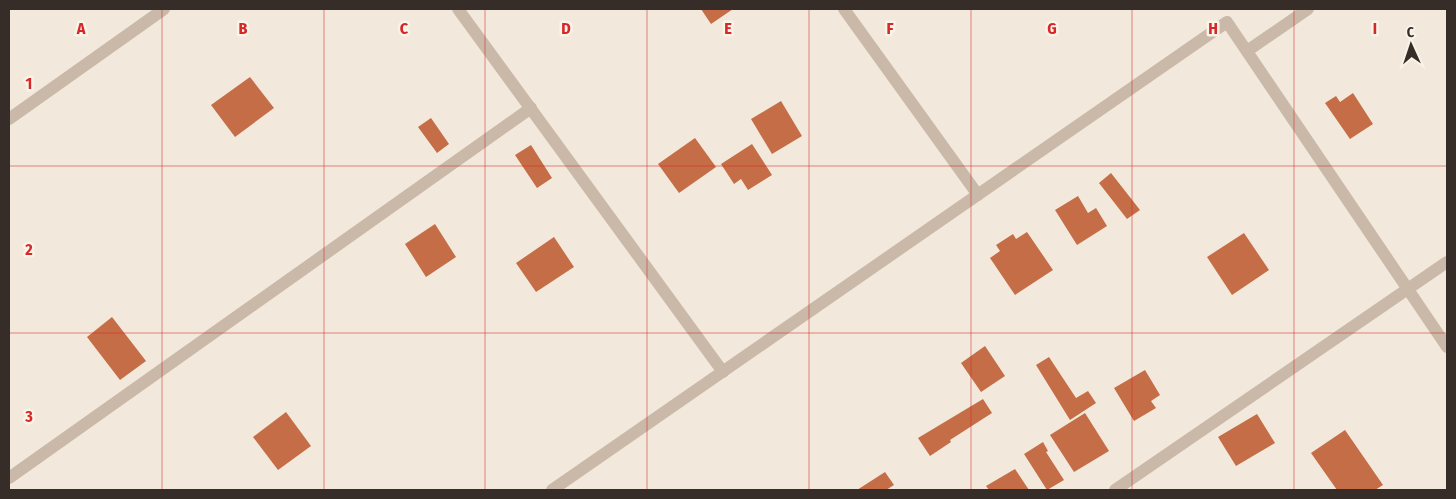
<svg xmlns="http://www.w3.org/2000/svg" width="1456" height="499" font-family="'Fira Sans Condensed',sans-serif">
	<style>
		.building { fill: #c56d46 }
		.lines { fill: none; stroke-linecap: round; stroke-linejoin: round }
		.minor { stroke: #cab9a8; stroke-width: 12 }
		.grid { fill: none; stroke: #d62828; stroke-width: 1; stroke-opacity: 0.55 }
		.grid-label { font-size: 16px; text-anchor: middle; font-weight: bold; fill: #d62828; stroke: #f9f3e8; stroke-width: 5; stroke-linejoin: round; paint-order: stroke }
	</style>
	<rect width="100%" height="100%" fill="#f2e9dc"/>
	<g class="building">
		<path d="M701 9H733L711 24Z"/>
		<path d="M250 77 274 108 235 137 211 105Z"/>
		<path d="M1353 93 1373 124 1350 139 1325 103 1336 96 1340 102Z"/>
		<path d="M781 101 802 136 772 154 751 119Z"/>
		<path d="M431 118 449 144 437 153 418 127Z"/>
		<path d="M695 138 716 167 679 193 658 164Z"/>
		<path d="M752 144 772 175 748 190 741 179 734 184 721 164Z"/>
		<path d="M531 145 552 178 537 188 515 155Z"/>
		<path d="M1111 173 1140 210 1127 219 1099 183Z"/>
		<path d="M1078 196 1088 213 1096 208 1107 226 1077 245 1055 210Z"/>
		<path d="M435 224 456 257 426 277 405 244Z"/>
		<path d="M1027 232 1053 270 1015 295 990 258 1000 251 996 245 1013 234 1016 239Z"/>
		<path d="M1244 233 1269 270 1232 295 1207 257Z"/>
		<path d="M554 237 574 267 536 292 516 263Z"/>
		<path d="M112 317 146 361 120 380 87 337Z"/>
		<path d="M985 346 1005 376 981 392 961 363Z"/>
		<path d="M1049 357 1076 398 1088 391 1096 403 1070 420 1036 365Z"/>
		<path d="M1145 370 1160 395 1151 401 1156 408 1134 421 1114 388Z"/>
		<path d="M983 399 992 413 950 440 951 442 930 456 918 438Z"/>
		<path d="M286 412 311 446 278 470 253 437Z"/>
		<path d="M1085 413 1109 451 1074 472 1050 435Z"/>
		<path d="M1257 414 1275 443 1236 466 1218 437Z"/>
		<path d="M1345 430 1383 485 1375 490H1337L1311 453Z"/>
		<path d="M1043 442 1048 451 1046 452 1064 480 1047 490 1024 454Z"/>
		<path d="M1015 469 1029 490H989L986 486Z"/>
		<path d="M885 472 894 485 886 490H857Z"/>
	</g>
	<g class="lines">
		<g class="minor">
			<path d="M458 9 723 372"/>
			<path d="M844 9 978 195"/>
			<path d="M1247 51 1308 9"/>
			<path d="M9 119 164 9"/>
			<path d="M9 478 531 108"/>
			<path d="M552 490 1227 22 1447 347"/>
			<path d="M1115 490 1447 262"/>
		</g>
	</g>
	<path class="grid" d="M162 9V490M324 9V490M485 9V490M647 9V490M809 9V490M971 9V490M1132 9V490M1294 9V490M9 166H1447M9 333H1447"/>
	<g class="grid-label">
		<text x="81" y="34">A</text>
		<text x="243" y="34">B</text>
		<text x="404" y="34">C</text>
		<text x="566" y="34">D</text>
		<text x="728" y="34">E</text>
		<text x="890" y="34">F</text>
		<text x="1052" y="34">G</text>
		<text x="1213" y="34">H</text>
		<text x="1375" y="34">I</text>
		<text x="29" y="89">1</text>
		<text x="29" y="255">2</text>
		<text x="29" y="422">3</text>
	</g>
	<rect width="1456" height="499" fill="none" stroke="#362d28" stroke-width="20"/>
	<g transform="translate(1411 45) rotate(357)" stroke="#f9f3e8" stroke-width="4" paint-order="stroke">
	<path d="M0-4L9 19L0 12L-9 19Z" fill="#362d28"/>
	<text y="-8" font-size="14" font-weight="bold" text-anchor="middle" fill="#362d28">С</text>
	</g>
</svg>
